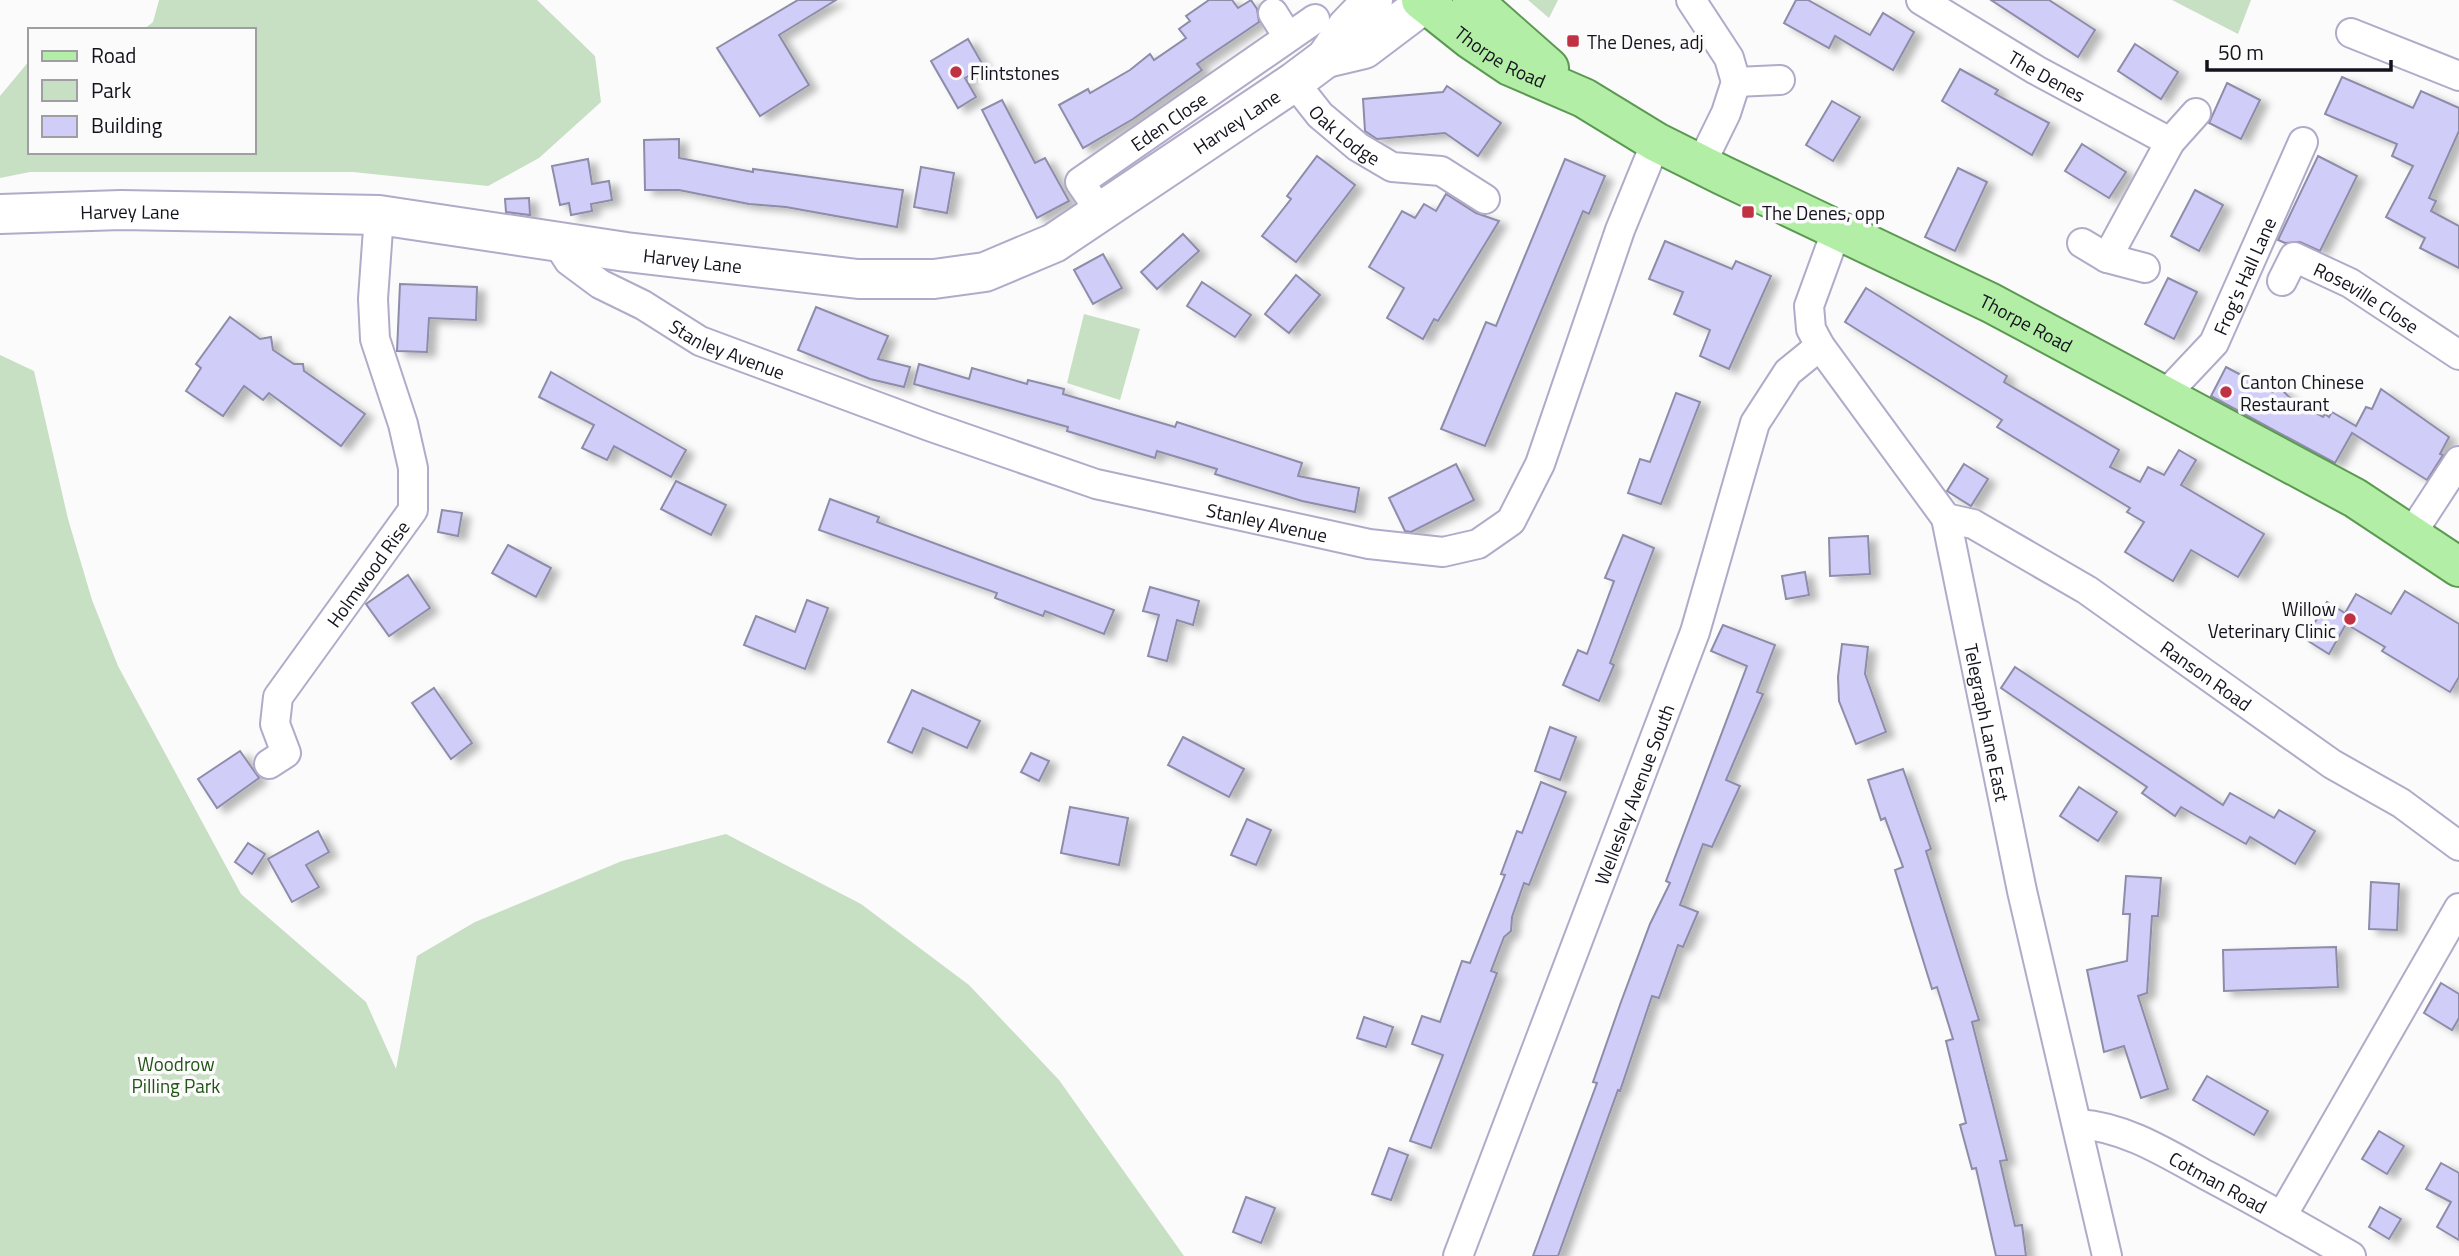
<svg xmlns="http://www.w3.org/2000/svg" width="2459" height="1256" font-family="'Titillium Web',sans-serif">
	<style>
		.green { fill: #c7dfc2 }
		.building { fill: #d0cef9; stroke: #8d8ca9; stroke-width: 2; filter: url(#shadow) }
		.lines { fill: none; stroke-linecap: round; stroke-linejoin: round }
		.street-casing { stroke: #b1aac9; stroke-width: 32 }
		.secondary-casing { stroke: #b1aac9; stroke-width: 42 }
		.primary-casing { stroke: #5b9951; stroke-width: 42 }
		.street { stroke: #fff; stroke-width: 28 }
		.secondary { stroke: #fff; stroke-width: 38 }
		.primary { stroke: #b3eea7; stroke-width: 38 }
		.poi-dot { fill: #c13144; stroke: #fbfbfb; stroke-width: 2.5 }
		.labels { text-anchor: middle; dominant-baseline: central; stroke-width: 7; stroke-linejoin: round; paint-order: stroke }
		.poi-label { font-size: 19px; fill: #14121c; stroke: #fbfbfb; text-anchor: start }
		.street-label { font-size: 19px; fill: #14121c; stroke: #fbfbfb }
		.park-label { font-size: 19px; fill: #225317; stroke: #fbfbfb }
	</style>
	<defs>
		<filter id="shadow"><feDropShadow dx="8" dy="4.5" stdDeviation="3.5" flood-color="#0004"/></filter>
	</defs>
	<rect width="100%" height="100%" fill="#fbfbfb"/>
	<g class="green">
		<path d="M159 0H537L595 56 601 102 539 158 488 186 353 172H30L0 178V96L30 60V152H254V30H143L153 22Z"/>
		<path d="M1528 0H1558L1549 18Z"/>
		<path d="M2172 0H2251L2238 34Z"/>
		<path d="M1084 314 1140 329 1120 400 1067 383Z"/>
		<path d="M0 355 34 371 68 519 92 600 118 666 241 894 366 1002 396 1069 417 956 475 922 622 861 726 834 861 904 969 985 1059 1080 1184 1256H0Z"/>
	</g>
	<g class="building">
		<path d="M798 0H836L779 35 809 85 760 116 717 48Z"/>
		<path d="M1209 0H1232L1238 8 1251 0 1257 9 1259 22 1197 64 1202 70 1133 119 1083 148 1059 105 1088 89 1090 93 1130 70 1150 54 1154 60 1186 38 1179 29 1190 21 1186 16Z"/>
		<path d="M1796 0H1808L1870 35 1883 13 1914 32 1893 70 1835 36 1829 48 1784 23Z"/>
		<path d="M1991 0H2049L2095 30 2078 57Z"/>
		<path d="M968 39 984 67 965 78 976 97 958 108 931 61Z"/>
		<path d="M2135 44 2178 72 2161 99 2118 71Z"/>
		<path d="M1960 69 1998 90 1995 94 2049 123 2032 155 1942 101Z"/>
		<path d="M2342 77 2413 108 2421 91 2459 108V131L2429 198 2436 201 2431 211 2459 226V268L2420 248 2425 238 2386 217 2413 166 2392 156 2397 144 2325 114Z"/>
		<path d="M2227 83 2260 100 2241 139 2209 123Z"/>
		<path d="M1447 86 1501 123 1478 156 1445 133 1377 139 1365 131 1363 99 1443 92Z"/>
		<path d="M1002 100 1035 163 1045 158 1069 201 1037 218 982 110Z"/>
		<path d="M1832 101 1860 117 1833 161 1806 145Z"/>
		<path d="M679 139V158L753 172V169L903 190 897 227 786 207 749 204 679 190H645L644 140Z"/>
		<path d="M2082 144 2126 172 2109 198 2065 171Z"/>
		<path d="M1317 156 1355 185 1296 262 1262 236 1291 199 1287 196Z"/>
		<path d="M2318 156 2357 176 2320 251 2300 242 2285 243 2278 240Z"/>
		<path d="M588 159 592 184 609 181 612 200 591 204 592 211 571 215 569 203 560 205 552 166Z"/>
		<path d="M1565 159 1605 176 1589 214 1583 211 1485 446 1441 429 1486 322 1496 326Z"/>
		<path d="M921 167 954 173 947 213 914 207Z"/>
		<path d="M1958 168 1987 182 1955 251 1925 237Z"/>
		<path d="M2195 190 2223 205 2199 251 2171 236Z"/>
		<path d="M1446 194 1476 213 1499 221 1438 321 1434 319 1423 339 1387 318 1404 288 1369 267 1402 211 1415 218 1424 204 1436 211Z"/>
		<path d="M529 198 530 215 506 212 505 199Z"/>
		<path d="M1183 234 1199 251 1157 289 1141 272Z"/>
		<path d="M1665 241 1732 269 1736 261 1771 276 1729 369 1700 356 1710 330 1674 314 1683 292 1649 279Z"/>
		<path d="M1103 254 1122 288 1093 304 1074 270Z"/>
		<path d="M1296 275 1320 295 1289 333 1265 314Z"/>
		<path d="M2168 278 2197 292 2174 339 2145 324Z"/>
		<path d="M1202 282 1251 315 1235 337 1187 306Z"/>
		<path d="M400 284 477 287 476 320 429 318 427 352 397 351Z"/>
		<path d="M1866 288 2007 376 2004 382 2119 450 2110 467 2140 482 2148 467 2164 475 2179 450 2196 460 2181 485 2264 534 2238 577 2191 550 2173 581 2125 552 2144 522 2127 512 2130 508 1997 427 2002 420 1845 322Z"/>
		<path d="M816 307 888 336 878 359 910 367 904 387 870 379 798 350Z"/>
		<path d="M230 317 260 339 271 337 273 350 294 364H303L304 371 365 414 341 446 269 393 263 400 244 386 223 416 186 391 201 368 196 364Z"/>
		<path d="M919 364 969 379 972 368 1027 384 1028 380 1064 389 1063 394 1175 427 1177 422 1302 463 1298 476 1359 488 1355 512 1302 501 1215 474 1217 469 1157 451 1155 458 1067 431 1068 427 914 384Z"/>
		<path d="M2226 367 2273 392 2277 385 2292 400 2323 417 2325 414 2329 417 2332 412 2356 426 2366 407 2372 409 2381 389 2449 437 2440 454 2443 455 2427 480 2352 433 2335 463 2211 396Z"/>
		<path d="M551 372 686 450 671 477 614 446 607 460 582 448 594 425 539 397Z"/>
		<path d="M1676 393 1700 402 1661 504 1628 493 1640 459 1650 462Z"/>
		<path d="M1456 464 1474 500 1411 532 1405 531 1389 498Z"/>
		<path d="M1964 464 1988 479 1971 506 1947 491Z"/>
		<path d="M676 481 726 505 711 535 661 509Z"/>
		<path d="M830 499 879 517 877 522 1114 610 1104 634 1045 611 1043 616 995 598 997 593 819 530Z"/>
		<path d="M442 510 462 513 458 536 438 532Z"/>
		<path d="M1623 535 1654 548 1610 663 1614 665 1599 701 1563 685 1578 650 1587 654 1614 581 1605 578Z"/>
		<path d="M1868 536 1870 574 1830 576 1829 538Z"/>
		<path d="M508 545 551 568 536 597 492 573Z"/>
		<path d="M1805 572 1809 595 1786 599 1782 576Z"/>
		<path d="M408 575 430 608 389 636 366 604Z"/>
		<path d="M1150 587 1199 601 1193 625 1177 620 1167 661 1148 656 1159 615 1143 611Z"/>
		<path d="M2405 591 2459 624V677L2450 692 2382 651 2385 647 2346 624 2329 654 2305 639 2327 602 2345 613 2356 594 2391 614Z"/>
		<path d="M807 600 828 608 805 669 744 645 756 616 795 632Z"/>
		<path d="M1723 625 1775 645 1757 692 1763 694 1726 780 1740 786 1712 847 1703 844 1680 905 1698 912 1683 947 1678 945 1659 998 1652 996 1620 1091 1618 1090 1558 1256H1533L1597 1083 1593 1082 1621 1002 1650 924 1670 883 1666 881 1747 666 1711 651Z"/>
		<path d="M1842 644 1868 647 1865 674 1886 732 1856 744 1839 701 1838 677Z"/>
		<path d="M2015 667 2223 805 2230 793 2274 818 2279 810 2315 831 2295 864 2250 837 2246 844 2181 807 2175 816 2142 793 2147 787 2001 688Z"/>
		<path d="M434 688 472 743 451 759 412 703Z"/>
		<path d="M912 690 980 721 967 748 923 728 912 753 888 742Z"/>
		<path d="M1550 727 1576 737 1560 780 1535 771Z"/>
		<path d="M1183 737 1244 769 1229 797 1168 765Z"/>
		<path d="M240 751 259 778 217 808 198 779Z"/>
		<path d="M1031 753 1049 761 1039 781 1021 772Z"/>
		<path d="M1903 769 1931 849 1926 851 1979 1020 1972 1022 2007 1160 2000 1161 2015 1226 2022 1225 2026 1256H1996L1976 1168 1972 1169 1960 1125 1966 1123 1946 1041 1953 1039 1937 987 1932 989 1895 870 1903 867 1885 818 1881 820 1868 780Z"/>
		<path d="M1541 782 1566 792 1529 885 1524 883 1512 917 1511 931 1504 937 1491 971 1497 973 1431 1148 1410 1141 1443 1055 1412 1044 1422 1016 1440 1022 1462 961 1470 963 1505 875 1501 874 1517 831 1522 833Z"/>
		<path d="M2079 787 2117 812 2098 841 2060 816Z"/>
		<path d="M1070 807 1128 818 1119 865 1061 853Z"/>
		<path d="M1247 819 1271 830 1256 865 1231 855Z"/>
		<path d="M318 831 329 852 306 865 319 887 292 902 268 859Z"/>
		<path d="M248 843 265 854 252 874 235 862Z"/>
		<path d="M2126 876 2161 878 2158 916H2152L2147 993 2138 996 2168 1089 2141 1098 2124 1046 2104 1052 2087 970 2127 961 2130 914H2123Z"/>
		<path d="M2371 882 2399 884 2397 930 2369 929Z"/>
		<path d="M2336 947 2338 987 2224 991 2223 950Z"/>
		<path d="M2441 983 2459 994V1018L2452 1030 2424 1013Z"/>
		<path d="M1364 1017 1393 1027 1386 1047 1357 1038Z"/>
		<path d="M2207 1076 2268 1111 2254 1135 2193 1100Z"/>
		<path d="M2379 1131 2404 1146 2387 1174 2362 1159Z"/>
		<path d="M1389 1148 1408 1155 1391 1200 1372 1194Z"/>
		<path d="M2441 1163 2459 1173V1240L2437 1227 2451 1202 2426 1189Z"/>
		<path d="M1246 1197 1275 1208 1261 1243 1233 1232Z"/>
		<path d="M2380 1207 2401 1219 2389 1239 2369 1227Z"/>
	</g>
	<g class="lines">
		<g class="street-casing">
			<g id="street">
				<path d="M1691 0 1729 58 1736 82 1726 113 1701 164"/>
				<path id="s1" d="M1921 0 2036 70 2170 142 2107 258 2082 243"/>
				<path d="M1273 13 1288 37"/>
				<path d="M2351 33 2459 76"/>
				<path id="s2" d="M1294 82 1320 115 1358 147 1392 167 1441 171 1485 199"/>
				<path d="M1736 82 1780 80"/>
				<path d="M2170 142 2196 113"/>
				<path id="s3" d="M1101 213 1080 182 1315 19"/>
				<path id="s4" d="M1837 229 1809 306 1811 329 1820 346 1946 518 2022 891 2107 1256"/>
				<path id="s5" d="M556 241 569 261 600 284 643 305 700 341 929 426 1096 484 1369 544 1443 552 1478 544 1511 521 1540 464 1620 230 1656 142"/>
				<path d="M2107 258 2145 268"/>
				<path id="s6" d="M2282 281 2294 257 2350 283 2459 355"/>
				<path id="s7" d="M2165 395 2214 343 2303 142"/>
				<path id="s8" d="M1946 518 1973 524 2087 590 2332 764 2401 803 2459 846"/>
				<path d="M2410 536 2459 461"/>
				<path id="s9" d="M269 764 286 753 275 724 278 697 413 510V468L403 424 375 339 373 299 379 215"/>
				<path id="s10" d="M2079 1124C2125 1127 2166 1153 2206 1175 2255 1201 2303 1228 2351 1256"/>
				<path d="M2282 1216 2459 908"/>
				<path id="s11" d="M1458 1256 1695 632 1755 423 1788 372 1820 346"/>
			</g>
		</g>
		<g class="secondary-casing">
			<g id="secondary">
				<path d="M1326 58 1364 49 1425 3"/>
				<path id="s12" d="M0 214 121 210 379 215 626 252 858 279H934L985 272 1054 243 1294 82 1326 58 1347 27 1373 0"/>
			</g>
		</g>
		<g class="primary-casing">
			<g id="primary">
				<path id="s13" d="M1421 0 1470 39 1510 66 1584 98 1656 142 1722 175 1991 303 2355 498 2459 567"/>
				<path d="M1472 0 1549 68"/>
			</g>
		</g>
		<use href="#street" class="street"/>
		<use href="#secondary" class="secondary"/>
		<use href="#primary" class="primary"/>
	</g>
	<g class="poi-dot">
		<rect x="1566" y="34" width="14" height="14" rx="3.5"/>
		<circle cx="956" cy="72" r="7"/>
		<rect x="1741" y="205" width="14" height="14" rx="3.5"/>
		<circle cx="2226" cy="392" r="7"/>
		<circle cx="2350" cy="619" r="7"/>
	</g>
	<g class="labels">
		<g class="poi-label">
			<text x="1587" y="41">The Denes, adj</text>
			<text x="970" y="72">Flintstones</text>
			<text x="1762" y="212">The Denes, opp</text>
			<text x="2240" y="381">Canton Chinese<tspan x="2240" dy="22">Restaurant</tspan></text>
			<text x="2336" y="608" text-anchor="end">Willow<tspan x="2336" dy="22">Veterinary Clinic</tspan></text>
		</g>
		<g class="street-label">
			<text stroke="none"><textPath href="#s13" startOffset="98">Thorpe Road</textPath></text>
			<text stroke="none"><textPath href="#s1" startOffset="147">The Denes</textPath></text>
			<text stroke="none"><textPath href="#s3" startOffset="145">Eden Close</textPath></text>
			<text stroke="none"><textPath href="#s12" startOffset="1284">Harvey Lane</textPath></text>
			<text stroke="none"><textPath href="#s2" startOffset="74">Oak Lodge</textPath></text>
			<text stroke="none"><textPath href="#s12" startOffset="130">Harvey Lane</textPath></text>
			<text stroke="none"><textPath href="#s12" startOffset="696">Harvey Lane</textPath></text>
			<text stroke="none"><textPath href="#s7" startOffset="145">Frog's Hall Lane</textPath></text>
			<text stroke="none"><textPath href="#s6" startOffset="110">Roseville Close</textPath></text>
			<text stroke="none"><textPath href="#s13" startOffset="688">Thorpe Road</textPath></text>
			<text stroke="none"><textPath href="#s5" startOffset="206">Stanley Avenue</textPath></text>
			<text stroke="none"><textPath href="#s5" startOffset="774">Stanley Avenue</textPath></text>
			<text stroke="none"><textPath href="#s9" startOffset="231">Holmwood Rise</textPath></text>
			<text stroke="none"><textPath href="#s8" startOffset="306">Ranson Road</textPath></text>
			<text stroke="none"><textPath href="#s4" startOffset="546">Telegraph Lane East</textPath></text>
			<text stroke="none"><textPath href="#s11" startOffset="494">Wellesley Avenue South</textPath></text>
			<text stroke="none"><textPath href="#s10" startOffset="152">Cotman Road</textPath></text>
		</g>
		<g class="park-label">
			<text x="176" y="1063">Woodrow<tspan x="176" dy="22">Pilling Park</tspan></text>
		</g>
	</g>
	<rect x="28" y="28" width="228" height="126" fill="#fbfbfb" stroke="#9f9ea2" stroke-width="2"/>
	<rect x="42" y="51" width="35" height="10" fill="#b3eea7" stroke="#9f9ea2" stroke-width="2"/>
	<text x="91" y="63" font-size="21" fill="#14121c">Road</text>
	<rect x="42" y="80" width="35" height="21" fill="#c7dfc2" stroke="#9f9ea2" stroke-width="2"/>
	<text x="91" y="98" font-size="21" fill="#14121c">Park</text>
	<rect x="42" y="116" width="35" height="21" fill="#d0cef9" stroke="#9f9ea2" stroke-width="2"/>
	<text x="91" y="133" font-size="21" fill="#14121c">Building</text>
	<path d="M2207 60v10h184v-10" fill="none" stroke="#14121c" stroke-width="3.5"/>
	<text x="2218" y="60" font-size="21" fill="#14121c" stroke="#fbfbfb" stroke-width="5" paint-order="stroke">50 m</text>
</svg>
